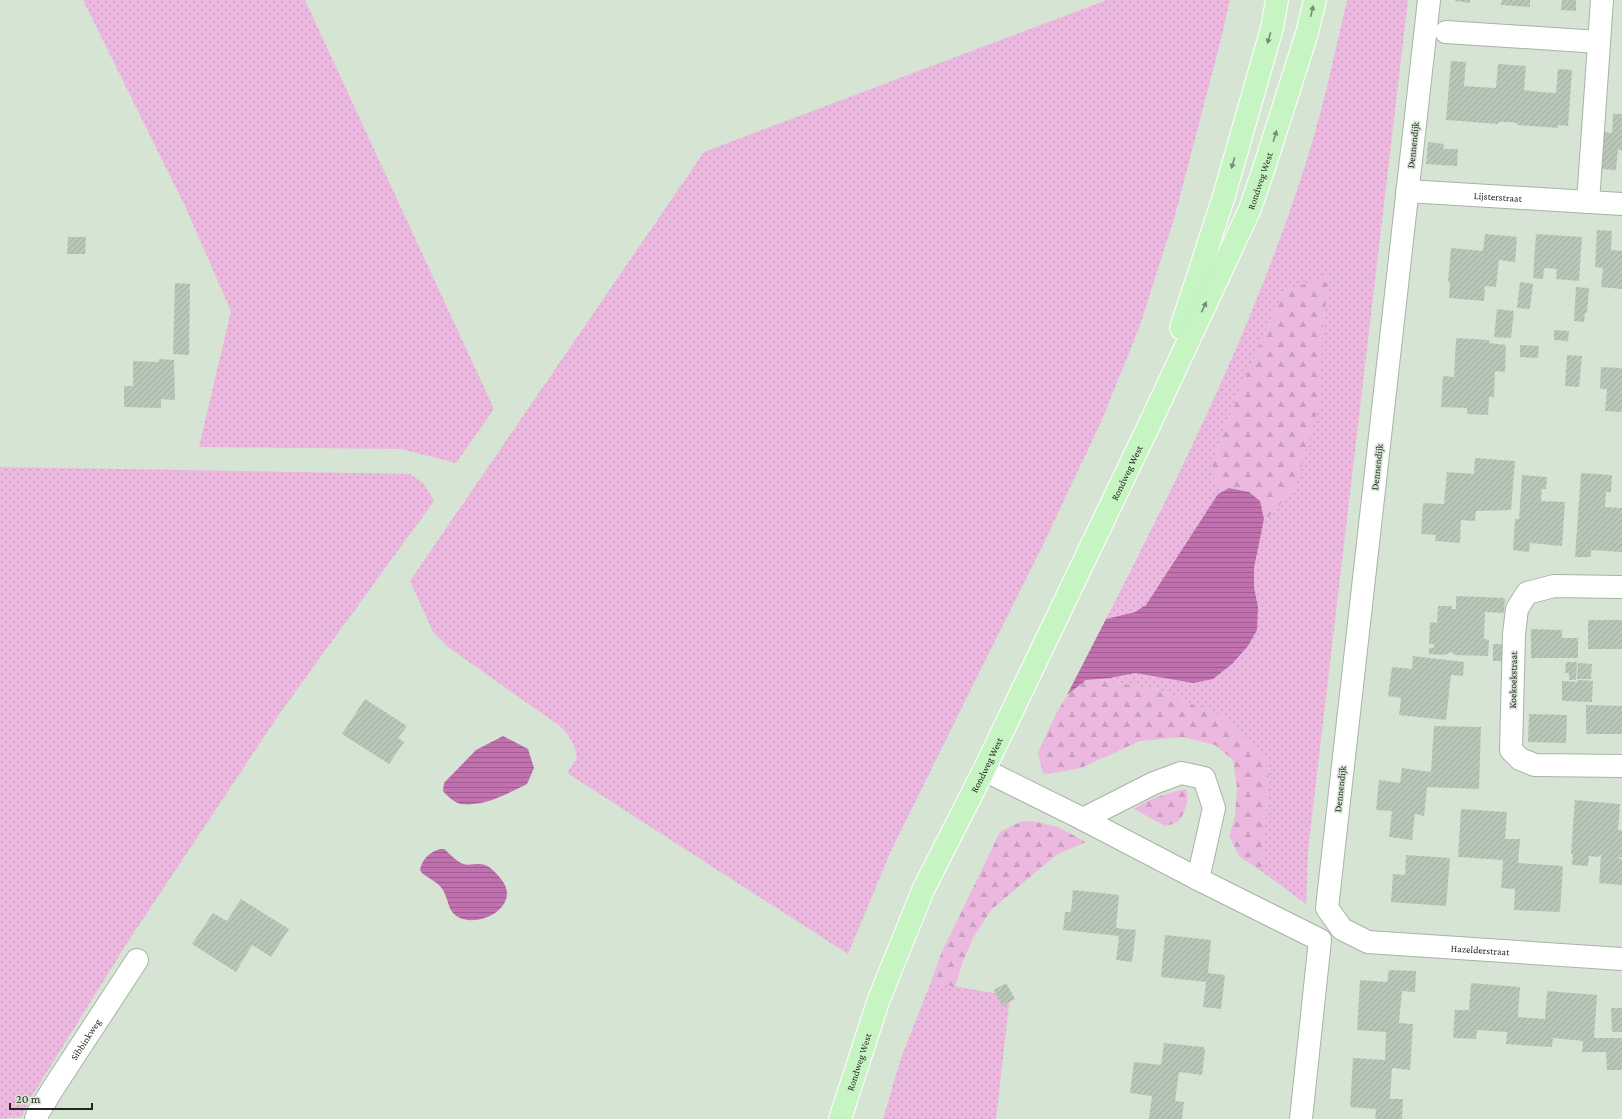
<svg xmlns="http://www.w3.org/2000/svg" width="1622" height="1119" font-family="'Crimson Pro',serif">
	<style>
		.grass { fill: url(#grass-dots) }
		.forest { fill: url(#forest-firs) }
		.water { fill: url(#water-rules) }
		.building { fill: url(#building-hatch) }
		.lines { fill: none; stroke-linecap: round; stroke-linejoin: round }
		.street-casing { stroke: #a6b4a5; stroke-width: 24 }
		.primary-casing { stroke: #fff; stroke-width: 24 }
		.street { stroke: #fff; stroke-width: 22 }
		.primary { stroke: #c6f4c2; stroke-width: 22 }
		.oneway { fill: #748e72 }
		.labels { text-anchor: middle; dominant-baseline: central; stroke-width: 3; stroke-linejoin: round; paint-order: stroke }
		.street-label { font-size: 10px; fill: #232822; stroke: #d6e4d4 }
	</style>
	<defs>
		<pattern id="grass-dots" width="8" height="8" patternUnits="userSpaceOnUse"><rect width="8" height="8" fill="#ecb8df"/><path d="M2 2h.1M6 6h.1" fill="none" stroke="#ca9ebf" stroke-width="1.8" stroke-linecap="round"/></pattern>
		<pattern id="forest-firs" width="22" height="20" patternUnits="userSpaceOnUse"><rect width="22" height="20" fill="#ecb8df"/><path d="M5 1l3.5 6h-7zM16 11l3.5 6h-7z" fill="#ca9ebf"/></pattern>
		<pattern id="water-rules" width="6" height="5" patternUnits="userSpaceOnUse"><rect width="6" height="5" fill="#c271b0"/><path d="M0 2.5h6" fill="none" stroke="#9d5d8f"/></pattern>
		<pattern id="building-hatch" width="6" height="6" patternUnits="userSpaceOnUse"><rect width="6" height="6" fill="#b9c7b8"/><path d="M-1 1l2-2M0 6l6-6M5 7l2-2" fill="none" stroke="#9fab9e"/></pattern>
	</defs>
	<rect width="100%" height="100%" fill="#d6e4d4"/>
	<g class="grass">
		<path d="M83 0H305L494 409 456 463 401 449 199 447 231 311 185 206Z"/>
		<path d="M1107 0H1230L1221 39 1174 219 1139 328 1101 422 1040 551 963 705 890 853 848 954 567 773 577 758C575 744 570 736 560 726L449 648 433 632 410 581 704 152Z"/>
		<path d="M1347 0H1408L1308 850 1306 904 1261 871 1268 789 1269 760 1242 732 1219 715 1155 689 1092 679 1135 673 1193 683 1258 607 1254 587V568L1263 523 1295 488 1323 330 1329 276 1285 291C1257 350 1230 409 1210 471L1221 492 1218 494 1146 605 1135 612 1106 619C1183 469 1258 317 1308 156 1324 105 1335 52 1347 0Z"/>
		<path d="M0 467 410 474 424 484 434 501 282 710 127 943 27 1104 22 1117 0 1119Z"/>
		<path d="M931 982 1010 996 996 1119H883L901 1058Z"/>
	</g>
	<g class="forest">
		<path d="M1329 275 1323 330 1319 406 1295 488 1263 523 1264 519 1249 492 1229 488 1221 492 1210 471C1230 409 1257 350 1285 291Z"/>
		<path d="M1092 679 1155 689 1219 715 1242 732 1269 760 1268 789 1261 871 1239 856 1229 836 1235 817 1237 787 1233 760 1215 745 1183 737 1140 741 1081 768 1060 772 1043 774 1038 753C1048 732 1066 681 1092 679Z"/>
		<path d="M1186 789C1190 797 1185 816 1177 822 1174 824 1169 825 1165 826L1134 809C1150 798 1167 793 1186 789Z"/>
		<path d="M1033 821 1058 827 1086 842 1056 855 991 910 973 938 962 964 955 987 931 982 941 954 1000 832 1020 822Z"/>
	</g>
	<g class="water">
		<path d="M1229 488 1249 492 1260 501 1264 519 1254 568V587L1258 607 1257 630 1248 646 1232 664 1213 679 1193 683 1135 673 1110 678 1086 680 1067 695 1106 619 1135 612 1146 605 1218 494Z"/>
		<path d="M503 736 528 749 534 768 527 784C506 794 485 807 461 804 455 803 447 796 443 791L444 783 476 750Z"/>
		<path d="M440 849H444C450 854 454 859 461 863 468 867 477 862 485 865 491 867 497 874 501 879 521 903 486 926 463 919 447 914 450 902 443 890 439 883 428 878 422 873L420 870C422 859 430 852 440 849Z"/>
	</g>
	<g class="building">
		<path d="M1455 0H1470V3L1455 1Z"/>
		<path d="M1502 0H1530V7L1501 5Z"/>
		<path d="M1562 0H1576V11L1561 10Z"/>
		<path d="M1451 61 1466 62 1464 86 1479 87 1496 88 1498 64 1526 66 1524 90 1540 92 1556 93 1558 69 1572 70 1568 126 1558 125V128L1517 125V123L1507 122H1498V124L1446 120Z"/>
		<path d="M1613 114H1622V150H1618L1616 170 1601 169 1603 132 1612 133Z"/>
		<path d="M1428 142 1444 144 1443 149H1458L1457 166 1426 164Z"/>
		<path d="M1597 230 1612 231 1611 250 1622 251V289L1601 287 1603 268 1595 267Z"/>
		<path d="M1485 234 1517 237 1515 262 1499 260 1496 287 1485 286 1484 301 1449 298 1450 282H1448L1451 248 1483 251Z"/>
		<path d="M1536 234 1582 237 1579 281 1556 279 1557 269 1544 268 1543 279 1533 278Z"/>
		<path d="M68 237H86L85 254H67Z"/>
		<path d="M1520 282 1533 284 1530 309 1517 308Z"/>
		<path d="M175 283 190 284 189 355 173 354Z"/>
		<path d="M1576 287 1589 288 1587 313H1585L1584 322 1574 321Z"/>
		<path d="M1497 309 1514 311 1511 338 1494 337Z"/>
		<path d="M1554 330 1569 331 1568 341 1554 340Z"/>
		<path d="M1456 338 1489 340V343L1506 345 1505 372 1495 371 1494 397H1489L1488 415 1467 414V408L1441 407 1443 376 1454 377Z"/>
		<path d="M1520 345 1539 346 1538 358 1520 357Z"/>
		<path d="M1567 355 1582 356 1579 387 1565 386Z"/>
		<path d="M159 359 174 360 175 400 161 399V408L124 407V386H133V361L159 362Z"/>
		<path d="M1601 367 1622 368V412L1605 411 1607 389H1600Z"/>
		<path d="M1475 458 1515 461 1511 510 1476 511 1475 521 1461 520 1460 543 1435 541 1436 535 1421 534 1423 503 1444 504 1447 472 1474 474Z"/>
		<path d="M1581 473 1612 475 1611 492H1606L1605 507 1622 508V552L1591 550V557H1575Z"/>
		<path d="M1522 475 1547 477 1546 489H1542L1541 501 1565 502 1562 546 1530 543 1529 552 1513 550 1515 519H1519Z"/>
		<path d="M1456 596 1505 598 1504 613 1485 612 1484 639 1489 640 1488 656 1454 655 1452 652 1444 655 1429 654V648H1434V644H1429L1430 622 1437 623 1438 606H1452L1451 609H1456Z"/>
		<rect x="1588" y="620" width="34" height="29"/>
		<path d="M1531 629 1562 630V638H1578V658H1531Z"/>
		<path d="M1493 644H1508L1507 661H1493Z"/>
		<path d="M1413 656 1464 662 1463 676 1451 675 1446 720 1399 715 1401 698 1388 696 1392 667 1412 669Z"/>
		<path d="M1566 662H1577L1576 680H1569V673H1565Z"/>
		<path d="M1578 663 1592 664 1591 679H1577Z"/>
		<path d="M1578 680 1593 681 1592 702 1562 701V681L1577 682Z"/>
		<path d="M365 699 407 726 398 738 404 742 389 764 342 734Z"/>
		<path d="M1586 705 1622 706V734H1586Z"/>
		<path d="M1529 714 1567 715 1566 743 1528 742Z"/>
		<path d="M1434 726 1481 727 1479 789 1427 787 1424 816 1415 814 1412 840 1389 837 1392 811 1376 810 1379 780 1400 783 1402 768 1431 772Z"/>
		<path d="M1575 800 1620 804 1618 830H1622V857L1616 858 1622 859V885L1599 883 1601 855H1599V857L1589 856 1588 866 1572 865 1573 854H1571Z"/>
		<path d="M1461 809 1507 812 1505 839H1520L1518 863 1563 866 1560 912 1514 910 1515 889 1501 888 1503 860 1458 857Z"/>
		<path d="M1406 855 1450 858 1446 906 1391 902 1393 874 1405 875Z"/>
		<path d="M1073 890 1119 895 1116 928 1136 930 1132 962 1116 960 1119 936 1063 930 1065 912H1071Z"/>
		<path d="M241 899 289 929 271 957 252 945 236 972 192 944 213 913 227 921Z"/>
		<path d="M1165 935 1211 940 1208 973 1225 975 1221 1009 1203 1007 1206 982 1161 977Z"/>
		<path d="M1389 970 1416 971 1415 992 1402 991 1399 1023 1413 1024 1410 1070 1392 1068 1390 1099H1403L1402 1119H1375L1376 1109 1350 1107 1353 1058 1385 1060 1386 1032 1357 1030 1360 980 1387 982Z"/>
		<path d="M1006 983 1015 999 1002 1006 994 990Z"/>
		<path d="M1471 983 1520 987 1518 1017 1545 1019 1547 991 1597 995 1594 1038H1622V1070H1607L1606 1052H1582L1583 1041 1553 1038 1552 1047 1506 1044 1507 1032 1477 1030 1476 1039 1453 1038 1455 1010H1469Z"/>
		<path d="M1611 1008H1622V1032H1612Z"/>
		<path d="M1164 1043 1203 1047 1205 1049 1202 1075 1179 1072 1175 1101 1184 1102 1182 1119H1149L1152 1096 1130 1093 1134 1062 1161 1065Z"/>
	</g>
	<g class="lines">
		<g class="street-casing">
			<g id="street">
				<path id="s1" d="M1429 0 1327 908 1342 929 1368 942 1622 959"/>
				<path d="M1446 32 1599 42"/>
				<path id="s2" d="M1407 191 1622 204"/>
				<path d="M1588 202 1602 0"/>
				<path d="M1622 587 1554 586 1527 593 1517 609 1514 634 1511 750 1520 759 1535 765 1622 766"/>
				<path d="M984 770 1083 819"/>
				<path d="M1198 879 1214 808 1204 778 1181 773 1154 783 1083 819 1198 879 1320 940 1301 1119"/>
				<path id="s3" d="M36 1119 38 1113 54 1087 137 960"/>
			</g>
		</g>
		<g class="primary-casing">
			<g id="primary">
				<path d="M1181 328 1224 196 1272 28 1277 0"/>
				<path id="s4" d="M840 1119 879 999 924 888 984 770 1152 419 1250 209 1266 162 1307 33 1315 0"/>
			</g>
		</g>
		<use href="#street" class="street"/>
		<use href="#primary" class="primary"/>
	</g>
	<defs><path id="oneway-solid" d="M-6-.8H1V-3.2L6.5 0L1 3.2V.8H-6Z"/></defs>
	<g class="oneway">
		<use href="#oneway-solid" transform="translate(1312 11) rotate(-77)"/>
		<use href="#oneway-solid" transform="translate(1269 38) rotate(106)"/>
		<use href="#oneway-solid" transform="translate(1275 136) rotate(-73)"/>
		<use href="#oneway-solid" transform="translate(1233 163) rotate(106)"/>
		<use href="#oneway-solid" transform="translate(1204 307) rotate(-65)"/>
	</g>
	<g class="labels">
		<g class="street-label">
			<text transform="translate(1413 145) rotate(-84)">Dennendijk</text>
			<text stroke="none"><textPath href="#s4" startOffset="1029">Rondweg West</textPath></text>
			<text stroke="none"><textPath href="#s2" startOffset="91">Lijsterstraat</textPath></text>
			<text transform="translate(1377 467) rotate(-84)">Dennendijk</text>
			<text stroke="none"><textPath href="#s4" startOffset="708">Rondweg West</textPath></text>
			<text transform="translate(1513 680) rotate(-89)">Koekoekstraat</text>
			<text stroke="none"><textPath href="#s4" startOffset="384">Rondweg West</textPath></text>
			<text transform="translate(1340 789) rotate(-84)">Dennendijk</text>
			<text stroke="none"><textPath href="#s1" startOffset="1081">Hazelderstraat</textPath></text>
			<text stroke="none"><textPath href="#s3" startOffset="94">Sibbinkweg</textPath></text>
			<text stroke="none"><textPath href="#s4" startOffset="60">Rondweg West</textPath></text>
		</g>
	</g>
	<path d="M10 1103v6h82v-6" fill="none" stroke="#232822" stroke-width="2"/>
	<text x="16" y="1103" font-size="12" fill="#232822" stroke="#d6e4d4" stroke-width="3" paint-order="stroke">20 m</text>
</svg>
